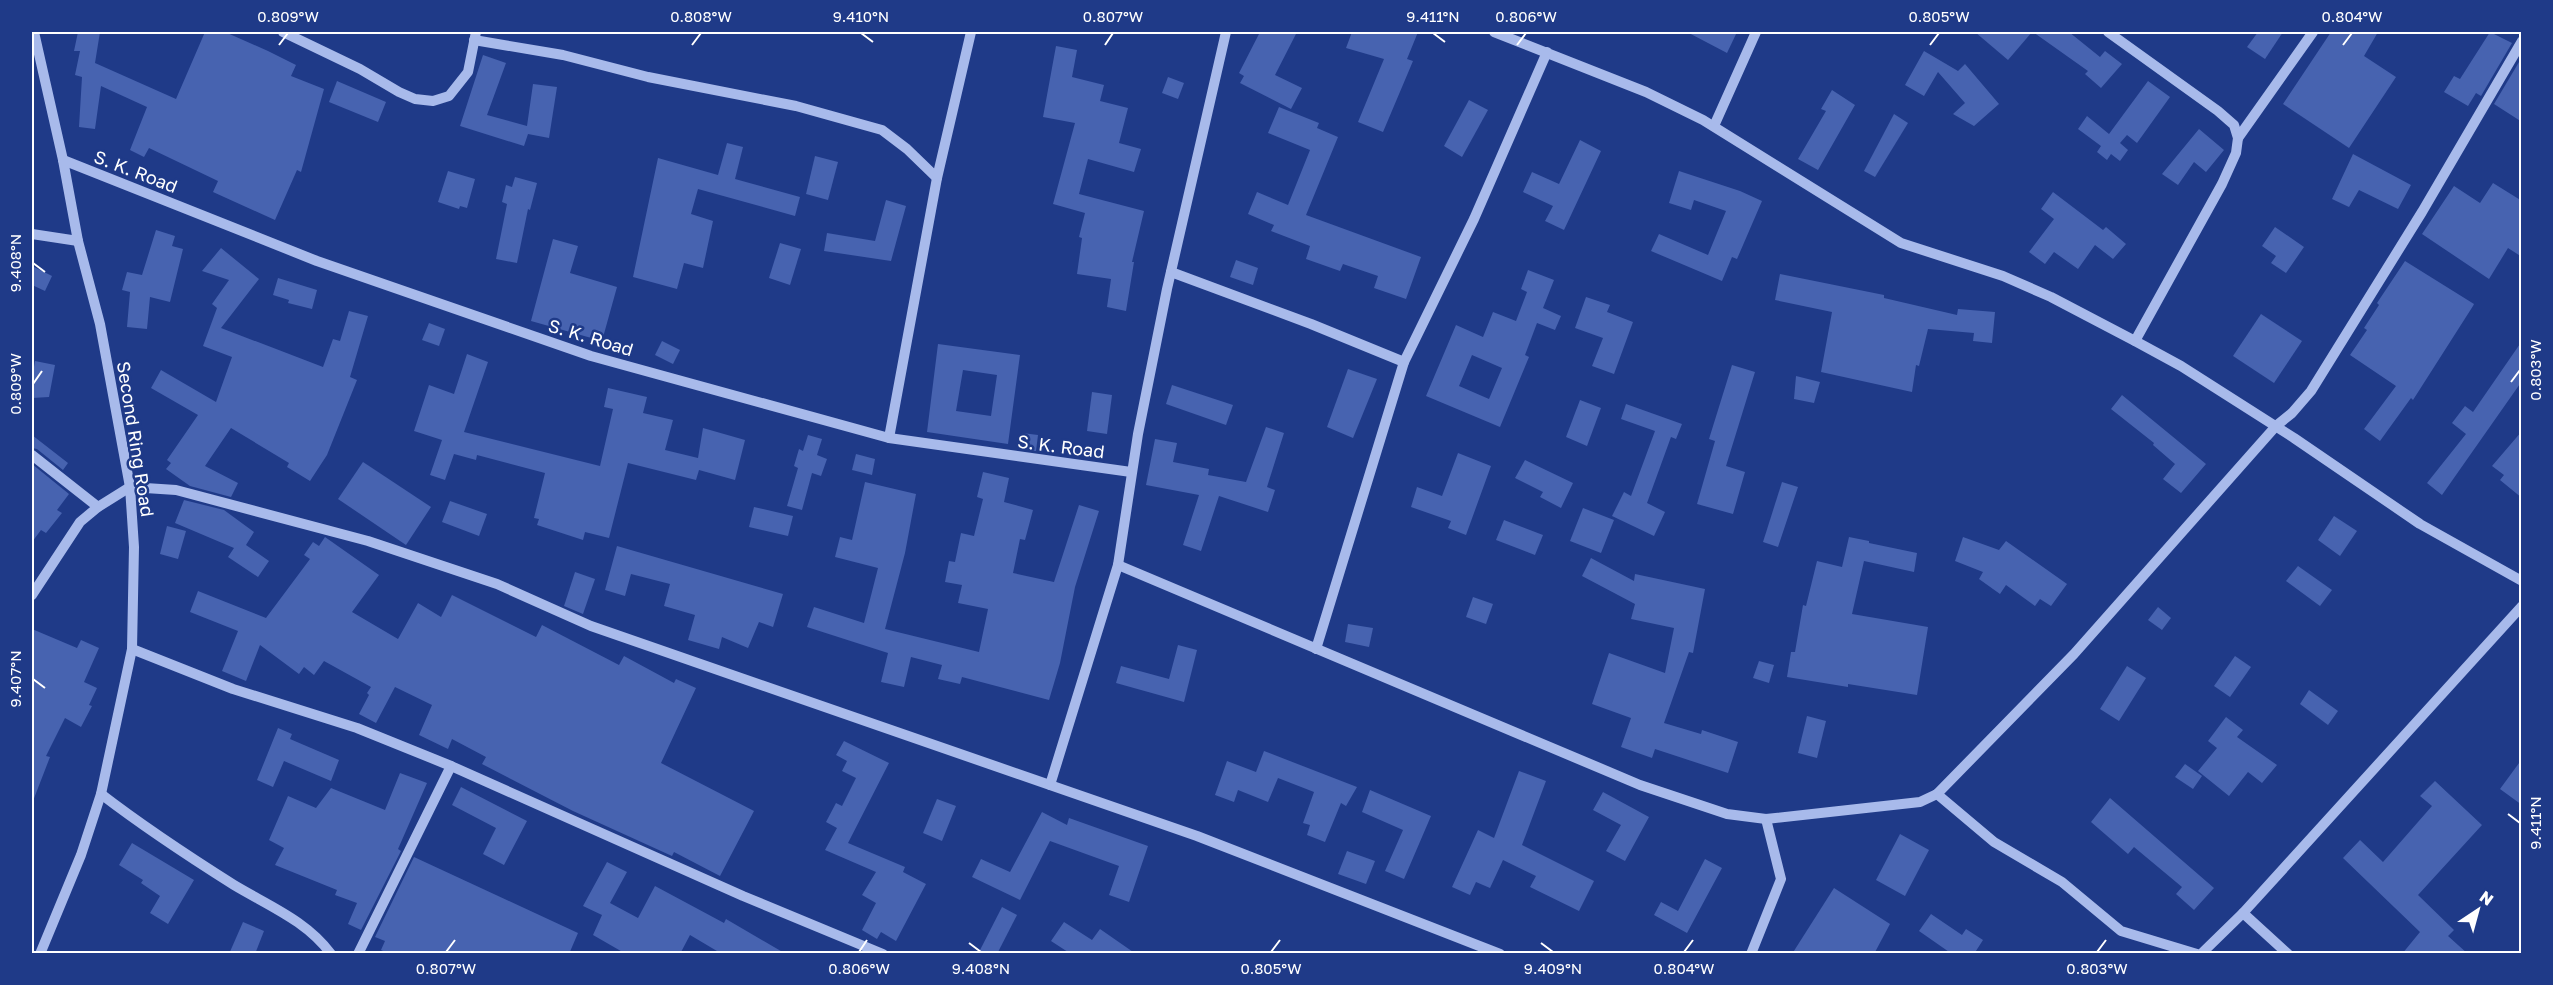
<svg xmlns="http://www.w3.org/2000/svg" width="2553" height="985" font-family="'Golos Text',sans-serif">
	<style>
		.building { fill: #4763b0; fill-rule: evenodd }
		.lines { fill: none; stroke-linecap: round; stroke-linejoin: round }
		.minor { stroke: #a8baeb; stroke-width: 10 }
		.ticks { fill: none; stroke: #fff; stroke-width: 2 }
		.labels { text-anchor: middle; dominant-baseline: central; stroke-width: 5; stroke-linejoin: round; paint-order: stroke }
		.street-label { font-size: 18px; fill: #fff; stroke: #1f3a88 }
		.neatline { fill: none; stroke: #fff; stroke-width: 2 }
		.ticks-label { font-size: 15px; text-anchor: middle; fill: #fff }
	</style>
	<rect width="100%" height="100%" fill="#1f3a88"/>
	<g class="building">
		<path d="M78 32H100L95 63 176 99 205 32H225L268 51 296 65 291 76 324 89 301 172 297 170 275 220 213 192 218 181 149 148 144 157 130 150 147 107 101 86 95 129 79 127 82 77 75 75 80 51H74Z"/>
		<path d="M1260 32H1297L1275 75 1302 88 1291 109 1240 83 1244 76 1239 73Z"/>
		<path d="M1352 32H1418L1407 59 1413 61 1383 132 1358 122 1384 59 1346 48Z"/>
		<path d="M1687 32H1737L1727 53Z"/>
		<path d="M1975 32H2032L2008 60Z"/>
		<path d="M2033 32H2069L2100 57 2105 51 2122 64 2101 88 2085 74 2088 71Z"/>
		<path d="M2258 32H2283L2265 59 2247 47Z"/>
		<path d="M2331 32H2378L2364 56 2396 77 2349 148 2283 104Z"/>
		<path d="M2490 32 2512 43 2481 96 2476 93 2468 106 2444 92 2454 76 2460 79Z"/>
		<path d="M1056 46 1077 50 1072 77 1104 85 1100 101 1128 108 1119 143 1141 149 1134 172 1088 159 1079 194 1144 211 1132 262H1134L1126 311 1107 307 1111 279 1077 274 1082 238 1079 237 1085 213 1053 204 1075 123 1043 117Z"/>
		<path d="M1924 51 1958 71 1965 64 1999 104 1974 126 1953 114 1965 103 1938 72 1924 96 1905 85Z"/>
		<path d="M483 55 506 63 487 115 527 126 533 84 557 87 549 138 528 134 524 146 460 126Z"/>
		<path d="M2522 57V122L2494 104Z"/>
		<path d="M1168 77 1184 83 1178 99 1162 93Z"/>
		<path d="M337 81 386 102 378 122 329 102Z"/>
		<path d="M2148 81 2170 97 2137 143 2127 135 2120 143 2128 150 2120 161 2111 154 2107 160 2097 152 2101 146 2078 129 2087 116 2109 134Z"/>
		<path d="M1832 90 1855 105 1818 170 1798 159 1826 111 1821 109Z"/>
		<path d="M1469 100 1488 110 1462 157 1444 146Z"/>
		<path d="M1279 107 1319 123 1317 128 1338 137 1306 215 1421 257 1406 299 1374 288 1378 276 1343 264 1340 271 1306 259 1310 246 1271 231 1274 225 1248 214 1257 192 1288 205 1310 150 1268 133Z"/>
		<path d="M1894 114 1908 123 1875 177 1864 171Z"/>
		<path d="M2199 129 2224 150 2206 172 2194 162 2178 185 2162 174Z"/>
		<path d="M1580 140 1601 151 1564 230 1545 221 1553 206 1523 192 1532 172 1559 184Z"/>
		<path d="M727 143 743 147 735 179 800 197 795 216 698 189 691 214 713 221 703 268 684 263 677 289 633 277 658 158 718 175Z"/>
		<path d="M2353 154 2411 185 2398 209 2359 190 2349 207 2332 199Z"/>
		<path d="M815 156 838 162 828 200 806 194Z"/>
		<path d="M448 171 475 179 467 208 460 206 459 209 438 202Z"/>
		<path d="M1679 171 1740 191 1762 201 1737 259 1732 257 1722 281 1651 251 1659 234 1708 255 1726 211 1694 200 1691 210 1669 203Z"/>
		<path d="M515 177 537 183 530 210 528 209 517 263 496 259 507 204 502 202 506 185 512 187Z"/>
		<path d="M2493 183 2522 201V257L2508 248 2489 279 2422 234 2454 186 2480 203Z"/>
		<path d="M2053 192 2103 230 2106 227 2126 244 2113 259 2095 245 2078 269 2054 252 2045 264 2029 252 2054 219 2041 209Z"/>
		<path d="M886 200 906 206 891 261 824 251 827 233 875 241Z"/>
		<path d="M2275 227 2304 247 2286 273 2271 263 2276 256 2262 246Z"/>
		<path d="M156 230 175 236 172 246 183 249 170 302 150 297 147 329 127 327 130 292 122 290 127 272 142 275Z"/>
		<path d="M553 239 578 246 570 273 617 287 602 341 531 321Z"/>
		<path d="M780 243 801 249 790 285 769 278Z"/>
		<path d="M221 248 259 279 221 328 323 367 333 339 340 341 349 311 368 316 350 377 357 380 327 455 310 481 287 467 289 463 231 428 205 466 238 483 231 497 190 486 166 469 171 463 167 460 198 415 151 388 161 370 216 402 232 357 203 346 217 308 212 304 229 280 202 271Z"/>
		<path d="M1236 260 1258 268 1253 285 1230 277Z"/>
		<path d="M2405 261 2474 304 2473 306 2413 400 2411 398 2380 441 2364 429 2396 386 2350 355 2367 330 2364 328 2379 305 2377 303Z"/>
		<path d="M32 266 52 276 45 291 32 285Z"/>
		<path d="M1528 270 1554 280 1543 308 1561 316 1555 330 1537 323 1525 355 1529 357 1500 427 1426 396 1456 325 1483 337 1493 312 1516 321 1527 292 1521 289ZM1472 355 1502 368 1489 399 1459 386Z"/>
		<path d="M1780 274 1884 295V298L1957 315 1958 309 1995 312 1992 343 1973 341 1974 333 1928 329 1919 366 1916 365 1912 392 1821 372 1832 312 1775 300Z"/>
		<path d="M278 278 317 290 312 309 288 303 289 300 273 295Z"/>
		<path d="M1586 297 1610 305 1607 312 1633 322 1614 374 1592 366 1603 338 1575 328Z"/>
		<path d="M2261 314 2302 341 2274 383 2233 356Z"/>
		<path d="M429 323 445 329 439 346 422 340Z"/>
		<path d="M662 341 680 350 673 364 655 355Z"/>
		<path d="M2522 341V381L2442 495 2427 483 2466 434 2452 423 2465 406 2473 412Z"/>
		<path d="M938 344 1020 355 1008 444 927 432ZM963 370 997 375 991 416 956 411Z"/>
		<path d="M467 354 488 362 464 432 600 466 613 409 604 407 608 388 647 397 643 413 673 420 665 450 698 458 703 428 745 440 735 480 699 470 696 480 628 463 609 538 585 532 583 540 537 525 539 519 534 518 545 473 477 455 476 460 454 454 445 480 430 475 442 440 414 431 429 385 454 394Z"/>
		<path d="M35 361 55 365 49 397 32 398V378Z"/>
		<path d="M1732 365 1755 372 1726 466 1745 472 1733 514 1697 504 1715 441 1709 439Z"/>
		<path d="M1348 369 1377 379 1353 438 1327 427Z"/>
		<path d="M1796 376 1820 382 1814 403 1794 399Z"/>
		<path d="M1172 385 1233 405 1226 425 1166 404Z"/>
		<path d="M1092 392 1112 395 1107 434 1087 431Z"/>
		<path d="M2122 395 2206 464 2181 493 2163 479 2175 464 2153 445 2154 443 2111 409Z"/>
		<path d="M1580 400 1601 408 1587 446 1566 437Z"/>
		<path d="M1626 404 1682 424 1676 439 1671 437 1647 503 1665 512 1654 536 1612 516 1624 492 1631 496 1655 431 1621 419Z"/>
		<path d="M1266 427 1284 433 1267 487 1275 490 1268 512 1219 496 1201 551 1183 545 1199 495 1146 485 1155 439 1177 443 1173 462 1209 469 1208 475 1246 482Z"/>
		<path d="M2522 431V498L2500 480 2504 475 2492 466Z"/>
		<path d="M1022 433 1038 435 1036 451 1020 449Z"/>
		<path d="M32 435 68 463 63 470 37 449 32 448Z"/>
		<path d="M808 435 822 439 817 455 827 459 821 476 812 473 802 510 787 506 798 468 794 466 799 449 803 451Z"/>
		<path d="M1458 453 1491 466 1466 535 1448 528 1451 521 1411 507 1417 487 1442 496Z"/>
		<path d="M856 454 875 459 872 475 852 470Z"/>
		<path d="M1525 460 1573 483 1561 508 1540 497 1543 492 1515 478Z"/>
		<path d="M363 462 431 507 406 545 338 499Z"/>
		<path d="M32 464 69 494 57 510 62 513 46 533 41 530 32 542Z"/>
		<path d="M983 472 1009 478 1004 502 1033 510 1025 540 1020 539 1013 573 1054 582 1079 505 1099 511 1075 587 1060 663 1049 700 962 677 960 684 938 679 942 665 911 657 904 687 881 682 888 653 807 627 814 607 864 623 878 568 835 557 840 537 852 540 865 482 916 494 905 553 885 629 979 652 988 609 958 603 962 585 945 582 949 561 955 562 961 533 974 536 983 499 977 497Z"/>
		<path d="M1782 482 1798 487 1778 547 1763 542Z"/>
		<path d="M184 500 224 510 254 532 246 545 269 561 258 577 228 557 234 548 175 523Z"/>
		<path d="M450 501 487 514 479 536 442 522Z"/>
		<path d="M754 507 793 516 788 536 749 527Z"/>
		<path d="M1583 508 1614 520 1601 553 1570 541Z"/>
		<path d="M2334 516 2357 531 2340 556 2318 540Z"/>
		<path d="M1504 520 1543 535 1535 555 1496 540Z"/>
		<path d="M167 526 186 531 178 559 160 554Z"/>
		<path d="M325 537 379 575 352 612 398 639 418 603 441 617 452 595 536 637 542 625 619 665 624 656 674 683 676 679 696 688 661 763 754 811 720 876 674 852 672 856 573 811 482 764 486 757 452 739 448 749 419 735 432 705 395 687 376 723 359 714 369 695 367 693 371 687 324 661 314 675 304 667 299 674 260 645 246 681 222 671 238 631 190 612 198 591 266 618 310 559 304 555 313 542 319 546Z"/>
		<path d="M1849 537 1869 541V543L1917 553 1914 572 1864 561 1852 614 1928 627 1917 695 1848 684V687L1787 677 1791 652H1795L1803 605 1806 606 1817 561 1842 567Z"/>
		<path d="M1963 537 1999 550 2006 541 2067 584 2051 606 2040 599 2035 606 2006 585 2000 594 1979 579 1983 572 1955 561Z"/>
		<path d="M617 546 783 594 773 627 759 622 748 648 722 637 719 649 688 640 695 615 664 606 670 584 631 574 625 596 605 590Z"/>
		<path d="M1591 558 1634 581 1635 574 1705 589 1693 653 1689 652 1664 723 1701 734 1702 730 1738 742 1728 773 1655 749 1652 758 1621 747 1631 718 1592 704 1609 653 1665 673 1674 628 1631 619 1635 604 1582 576Z"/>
		<path d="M2298 566 2332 590 2320 606 2286 581Z"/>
		<path d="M575 572 595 579 583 614 564 606Z"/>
		<path d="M1473 597 1493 604 1486 624 1466 617Z"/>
		<path d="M2158 607 2171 618 2162 630 2148 620Z"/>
		<path d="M1348 624 1373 628 1369 647 1345 642Z"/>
		<path d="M32 629 77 648 81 640 99 648 84 682 97 688 89 705 92 706 81 727 65 718 46 756 50 757 33 801Z"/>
		<path d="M1178 645 1197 650 1184 702 1116 683 1121 666 1169 679Z"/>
		<path d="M2235 656 2251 667 2230 697 2214 686Z"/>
		<path d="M1759 661 1774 665 1769 683 1753 678Z"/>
		<path d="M2127 666 2146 678 2119 721 2100 709Z"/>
		<path d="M2309 690 2338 711 2328 725 2300 704Z"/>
		<path d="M1807 716 1826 721 1817 758 1798 753Z"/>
		<path d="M2226 717 2243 730 2237 737 2277 765 2262 783 2248 772 2229 796 2198 771 2217 748 2208 741Z"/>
		<path d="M278 728 292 734 290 739 339 760 331 781 284 761 273 787 257 780Z"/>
		<path d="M844 741 889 763 848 843 905 867 903 872 926 884 896 941 881 932 877 939 862 930 876 903 862 895 876 872 825 850 837 828 826 822 836 803 842 806 856 778 842 771 847 761 836 755Z"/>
		<path d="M1264 751 1357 787 1346 806 1341 803 1325 842 1307 835 1310 825 1303 823 1314 792 1278 778 1268 802 1238 790 1234 802 1215 795 1227 761 1256 772Z"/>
		<path d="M2522 759V805L2500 789Z"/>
		<path d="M2185 764 2202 776 2193 789 2175 777Z"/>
		<path d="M1519 771 1546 781 1522 845 1594 881 1579 911 1530 887 1536 876 1503 860 1490 888 1476 882 1470 895 1452 887 1478 830 1494 838Z"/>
		<path d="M400 773 427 783 398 849 401 851 361 930 348 924 357 903 335 895 337 890 275 865 284 848 269 840 288 796 316 808 331 788 385 810Z"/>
		<path d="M2435 781 2482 825 2418 895 2454 930 2448 936 2468 954H2402L2420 932 2343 858 2360 840 2383 862 2432 806 2420 796Z"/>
		<path d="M461 787 527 821 504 865 483 854 496 828 452 805Z"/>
		<path d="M1370 790 1431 816 1404 879 1385 871 1403 830 1362 812Z"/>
		<path d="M1603 792 1649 817 1625 861 1606 851 1621 825 1593 810Z"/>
		<path d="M2110 798 2214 888 2194 910 2176 894 2182 887 2134 847 2128 854 2091 822Z"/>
		<path d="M937 799 956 806 942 841 923 833Z"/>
		<path d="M1042 812 1067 825 1069 818 1148 846 1129 902 1109 895 1119 866 1050 841 1020 900 972 877 981 859 1010 872Z"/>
		<path d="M1900 834 1929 850 1905 896 1876 880Z"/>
		<path d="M132 843 194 880 168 924 150 913 160 896 141 883 143 880 119 865Z"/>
		<path d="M1347 851 1375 861 1366 884 1338 874Z"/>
		<path d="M414 857 578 933 569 954H389L381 950 385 941 375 937Z"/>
		<path d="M1705 859 1722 868 1687 933 1654 915 1661 902 1678 911Z"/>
		<path d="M607 862 627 872 610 903 638 918 655 886 724 923 726 919 786 954H722L690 935 680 954H626L593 935 602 915 583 906Z"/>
		<path d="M1834 888 1890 924 1874 954H1792Z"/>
		<path d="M1002 907 1017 915 997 954H978Z"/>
		<path d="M1931 914 1962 935 1966 929 1983 940 1974 954H1952L1919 931Z"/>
		<path d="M243 922 264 931 255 954H229Z"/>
		<path d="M1064 922 1092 940 1100 929 1136 954H1071L1051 941Z"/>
	</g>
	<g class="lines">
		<g class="minor">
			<path d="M34 32 63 160 78 241 100 324 130 487 134 547 132 649 101 794 81 855 40 954"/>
			<path d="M283 32 360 69 399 92 415 99 433 101 449 96 468 72 476 32"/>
			<path d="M1494 32 1646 92 1703 120 1901 243 2003 276 2051 297 2135 341 2181 366 2294 438 2420 524 2522 581"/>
			<path d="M2108 32 2218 111 2234 125 2238 138 2236 153 2222 184 2135 341"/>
			<path d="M474 40 563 55 648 77 796 106 882 130 907 149 937 178"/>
			<path d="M1714 126 1756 32"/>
			<path d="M2238 138 2313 32"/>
			<path d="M63 160 317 261 591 356 889 438 1131 472"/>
			<path d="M32 234 78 241"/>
			<path d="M1171 272 1311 324 1404 362"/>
			<path d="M889 438 937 178 971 32"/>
			<path d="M32 455 98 507"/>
			<path d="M1118 565 1640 785 1727 814 1766 819 1920 802 1937 794 2074 654 2276 426 2292 413 2311 391 2422 212 2522 41"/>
			<path d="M32 595 80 522 98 507 130 487 176 490 368 541 497 584 591 626 1197 836 1500 954"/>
			<path d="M132 649 233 689 357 728 451 766 743 896 883 954"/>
			<path d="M1316 649 1404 362 1474 219 1547 52"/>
			<path d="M1050 785 1118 565 1138 434 1167 289 1226 32"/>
			<path d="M101 794C144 827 188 856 234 885 269 906 307 921 331 954"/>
			<path d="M1937 794 1994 842 2062 882 2121 931 2197 954"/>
			<path d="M2243 913 2288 954"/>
			<path d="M358 954 451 766"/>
			<path d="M1751 954 1781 879 1766 819"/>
			<path d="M2201 954 2243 913 2522 606"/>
		</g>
	</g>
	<path class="ticks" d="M861 33 873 42M1433 33 1445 42M279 45 288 33M692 45 701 33M1105 45 1113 33M1517 45 1526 33M1930 45 1939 33M2343 45 2352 33M33 263 45 272M2511 382 2520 370M33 384 42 371M33 679 45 688M2508 814 2520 823M969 943 981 952M1541 943 1553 952M446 952 455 940M859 952 867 940M1271 952 1280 940M1684 952 1693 940M2097 952 2106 940"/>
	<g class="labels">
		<g class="street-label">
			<text transform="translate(136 171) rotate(21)">S. K. Road</text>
			<text transform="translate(591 337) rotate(17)">S. K. Road</text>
			<text transform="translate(136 439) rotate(81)">Second Ring Road</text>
			<text transform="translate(1061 446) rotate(7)">S. K. Road</text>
		</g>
	</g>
	<rect width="2553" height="985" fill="none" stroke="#1f3a88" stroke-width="66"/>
	<g transform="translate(2478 910) rotate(36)" stroke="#1f3a88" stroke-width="4.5" paint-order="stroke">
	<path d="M0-4.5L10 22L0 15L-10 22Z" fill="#ffffff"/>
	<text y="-9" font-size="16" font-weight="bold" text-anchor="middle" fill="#ffffff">N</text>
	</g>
	<rect x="33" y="33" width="2487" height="919" class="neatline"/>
	<g class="ticks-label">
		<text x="288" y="22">0.809°W</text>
		<text x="701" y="22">0.808°W</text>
		<text x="861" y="22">9.410°N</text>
		<text x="1113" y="22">0.807°W</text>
		<text x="1433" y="22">9.411°N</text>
		<text x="1526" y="22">0.806°W</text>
		<text x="1939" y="22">0.805°W</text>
		<text x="2352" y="22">0.804°W</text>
		<text transform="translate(16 263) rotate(-90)" y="5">9.408°N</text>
		<text transform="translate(2536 370) rotate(-90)" y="5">0.803°W</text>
		<text transform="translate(16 384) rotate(-90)" y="5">0.809°W</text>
		<text transform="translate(16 679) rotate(-90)" y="5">9.407°N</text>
		<text transform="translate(2536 823) rotate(-90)" y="5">9.411°N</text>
		<text x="446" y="974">0.807°W</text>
		<text x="859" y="974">0.806°W</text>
		<text x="981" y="974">9.408°N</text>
		<text x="1271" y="974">0.805°W</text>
		<text x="1553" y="974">9.409°N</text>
		<text x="1684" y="974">0.804°W</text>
		<text x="2097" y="974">0.803°W</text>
	</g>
</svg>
